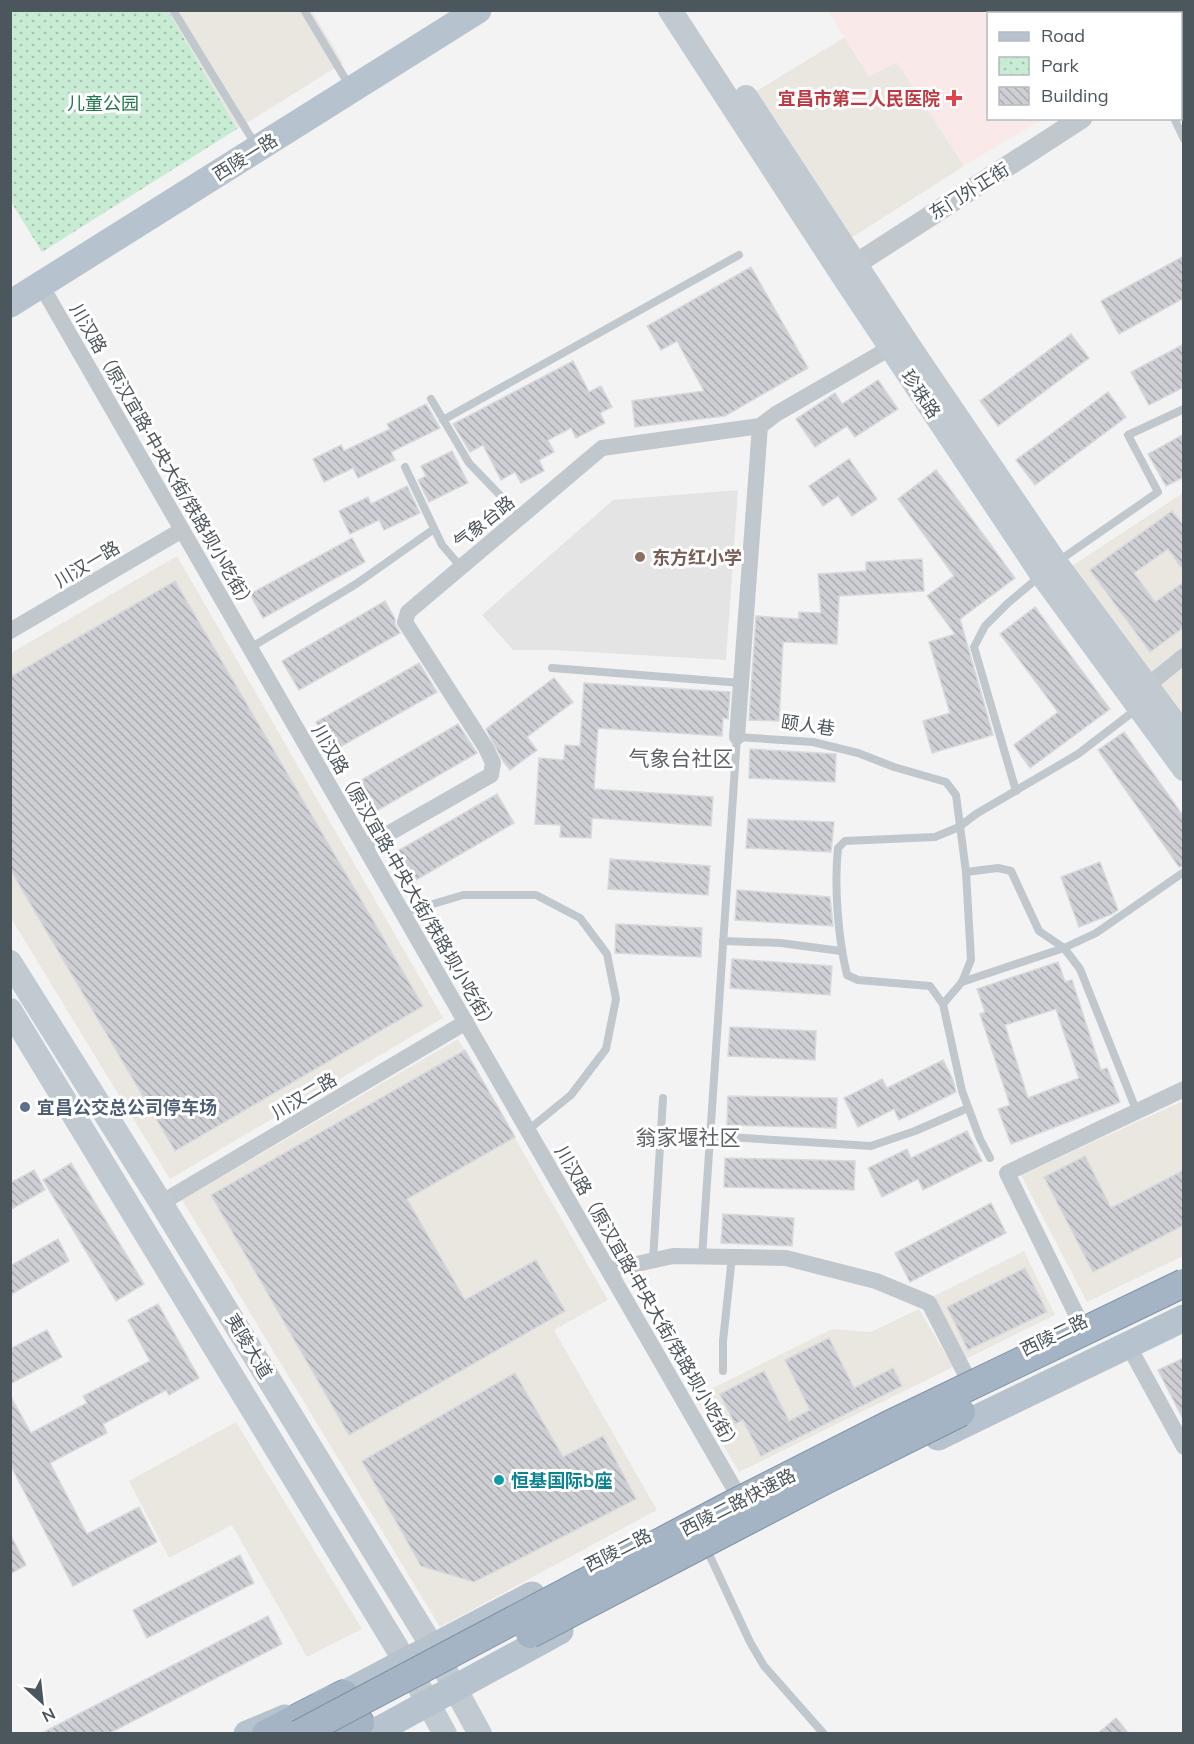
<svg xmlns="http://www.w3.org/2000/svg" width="1194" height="1744" font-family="Mulish,'Noto Sans SC',sans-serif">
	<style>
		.commercial { fill: #eae7e1 }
		.education { fill: #e5e4e4 }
		.medical { fill: #f9e9e8 }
		.park { fill: url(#park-dots) }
		.building { fill: url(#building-back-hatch); stroke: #d7d9dd; stroke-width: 1.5; fill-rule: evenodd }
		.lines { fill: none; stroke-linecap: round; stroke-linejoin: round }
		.trunk-casing { stroke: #7c91a6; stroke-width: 30 }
		.service { stroke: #c0c7cd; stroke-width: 8 }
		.minor { stroke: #c0c7cd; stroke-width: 16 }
		.tertiary { stroke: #c0c7cd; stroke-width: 21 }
		.secondary { stroke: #c1c9d1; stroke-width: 24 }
		.primary { stroke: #b6c2cd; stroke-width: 27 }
		.trunk { stroke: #a4b4c4; stroke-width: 28 }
		.trunk-bridge-casing { stroke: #7c91a6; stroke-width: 30; stroke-linecap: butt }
		.trunk-bridge { stroke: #a4b4c4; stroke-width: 28 }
		.health-dot { fill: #e0444e; stroke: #fff; stroke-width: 2 }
		.education-dot { fill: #8d6e63; stroke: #fff; stroke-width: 2 }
		.service-dot { fill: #5c6f8a; stroke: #fff; stroke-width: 2 }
		.culture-dot { fill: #0f9aa8; stroke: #fff; stroke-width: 2 }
		.labels { text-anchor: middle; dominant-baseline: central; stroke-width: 6; stroke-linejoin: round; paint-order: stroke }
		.health-label { font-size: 18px; font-weight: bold; fill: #be3a42; stroke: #fff; text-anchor: end }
		.park-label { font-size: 18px; fill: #24774c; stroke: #fff }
		.street-label { font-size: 18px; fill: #4c565d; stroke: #fff }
		.education-label { font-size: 18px; font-weight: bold; fill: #785e54; stroke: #fff; text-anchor: start }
		.service-label { font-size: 18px; font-weight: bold; fill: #4e5e75; stroke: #fff; text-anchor: start }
		.culture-label { font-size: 18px; font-weight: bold; fill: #0d838f; stroke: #fff; text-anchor: start }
		.quarter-label { font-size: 21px; fill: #5f6366; stroke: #fff }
	</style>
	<defs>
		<pattern id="park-dots" width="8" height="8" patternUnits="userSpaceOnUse" patternTransform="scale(1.5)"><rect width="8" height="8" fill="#c8ebd4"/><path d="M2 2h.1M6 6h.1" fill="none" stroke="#a5c1af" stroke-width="1.8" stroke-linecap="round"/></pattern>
		<pattern id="building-back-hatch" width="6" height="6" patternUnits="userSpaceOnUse" patternTransform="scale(1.5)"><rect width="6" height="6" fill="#cdcfd4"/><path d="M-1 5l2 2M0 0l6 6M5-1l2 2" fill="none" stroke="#a9abaf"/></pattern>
	</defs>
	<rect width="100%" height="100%" fill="#f4f3f3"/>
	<g class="commercial">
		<path d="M168 11H312L343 63 237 129Z"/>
		<path d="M845 37 869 76 897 62 964 166 851 238 755 92Z"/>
		<path d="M1183 493V726L1069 568Z"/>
		<path d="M177 556 443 1018 170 1179 11 918V653Z"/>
		<path d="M458 1039 608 1300 554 1330 657 1510 440 1627 182 1200Z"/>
		<path d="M1183 1101V1256L1087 1302 1021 1175Z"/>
		<path d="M1024 1251 1055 1315 966 1359 934 1296Z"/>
		<path d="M919 1309 953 1367 739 1472 695 1397 832 1329 871 1332Z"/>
		<path d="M236 1422 362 1629 307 1657 232 1525 169 1558 129 1481Z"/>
	</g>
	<path class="education" d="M738 490 726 660 552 650H513L482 615 613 500Z"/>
	<path class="medical" d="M828 11H1183V29L1181 31 1180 14H988V118L1043 119 964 166 897 62 869 77Z"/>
	<path class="park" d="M10 11H168L237 129 42 252 11 202Z"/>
	<g class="building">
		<path d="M1184 256V298L1119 334 1101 301Z"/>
		<path d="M751 267 808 368 725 416 635 427 632 401 704 391 677 341 661 350 647 326Z"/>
		<path d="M1071 334 1089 358 998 426 980 401Z"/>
		<path d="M1184 344V387L1149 405 1131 372Z"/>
		<path d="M573 361 589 392 601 386 612 407 600 413 605 423 576 438 571 428 548 440 554 452 539 460 544 471 521 483 515 472 501 480 483 445 470 452 453 424Z"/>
		<path d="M878 380 898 409 855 437 847 426 815 447 796 419 835 393 842 404Z"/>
		<path d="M1108 392 1126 417 1035 485 1016 460Z"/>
		<path d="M426 404 440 428 391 452 395 460 358 478 353 468 324 482 313 459 341 445 344 451 390 429 387 424Z"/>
		<path d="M1184 434V477L1166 486 1148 454Z"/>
		<path d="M452 451 468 483 429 502 418 480 426 476 421 466Z"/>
		<path d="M849 459 877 499 852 516 838 496 823 506 809 486Z"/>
		<path d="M936 470 1015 578 960 619 993 735 932 753 923 721 950 713 929 642 955 634 927 596 954 576 898 499Z"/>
		<path d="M407 486 420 513 384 530 379 520 350 534 339 511 368 497 371 504Z"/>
		<path d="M1172 511 1184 526V571L1168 549 1134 573 1155 602 1184 582V627L1150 652 1090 570Z"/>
		<path d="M352 538 365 562 263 618 250 594Z"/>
		<path d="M922 559 924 591 839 596 837 644 783 642 779 721 749 720 756 616 799 619V612L821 613 818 574 866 571V562Z"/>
		<path d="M175 581 423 1006 175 1151 10 869V677Z"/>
		<path d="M385 601 395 619V624L400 633 299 690 282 661Z"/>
		<path d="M1035 607 1110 709 1030 768 1014 745 1058 712 1000 634Z"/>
		<path d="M419 663 437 692 333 751 316 722Z"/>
		<path d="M554 678 573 702 527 737 537 750 510 770 503 761 486 729Z"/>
		<path d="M584 683 730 692 728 719 723 718 722 736 598 728 594 789 713 797 711 826 592 818 591 838 560 837 561 825 535 824 539 758 564 760 565 745 580 746Z"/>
		<path d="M458 724 477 753 373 813 356 783Z"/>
		<path d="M1124 732 1184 817V866L1179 867 1098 750Z"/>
		<path d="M750 749 836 754 835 782 749 778Z"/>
		<path d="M497 794 514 823 411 883 394 853Z"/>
		<path d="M748 819 834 822 831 852 746 848Z"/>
		<path d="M610 859 710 866 708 895 608 889Z"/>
		<path d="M1100 862 1118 910 1112 914 1079 927 1061 877Z"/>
		<path d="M737 890 830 897 833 926 735 920Z"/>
		<path d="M616 924 702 928 701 957 615 953Z"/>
		<path d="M732 959 832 966 830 995 730 988Z"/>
		<path d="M1058 962 1065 982 1072 980 1101 1070 1107 1068 1120 1102 1011 1144 998 1109 1010 1105 980 1014 985 1012 977 989ZM1056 1009 1079 1078 1028 1098 1005 1025Z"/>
		<path d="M730 1027 816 1031 815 1060 728 1056Z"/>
		<path d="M465 1050 515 1137 407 1199 465 1300 536 1260 565 1311 349 1435 211 1195Z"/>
		<path d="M943 1060 953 1080 956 1092 899 1120 894 1109 858 1127 844 1098 882 1079 887 1088Z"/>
		<path d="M728 1096 837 1098 836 1128 727 1125Z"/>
		<path d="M967 1131 982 1161 923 1190 918 1179 882 1197 868 1168 907 1149 911 1158Z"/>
		<path d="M1085 1156 1111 1208 1184 1170V1225L1093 1272 1044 1177Z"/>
		<path d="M725 1158 855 1161 854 1190 724 1187Z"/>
		<path d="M71 1163 144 1284 116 1301 43 1180Z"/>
		<path d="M34 1170 45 1190 10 1210V1183Z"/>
		<path d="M991 1203 1006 1233 910 1282 895 1253Z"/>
		<path d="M723 1214 794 1218 792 1246 721 1243Z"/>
		<path d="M58 1239 69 1261 10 1295V1266Z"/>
		<path d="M1025 1268 1047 1312 968 1350 947 1307Z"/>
		<path d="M158 1304 199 1378 169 1395 166 1390 103 1424 107 1433 50 1463 87 1534 139 1507 157 1542 73 1586 10 1464V1395L31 1433 87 1403 83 1396 150 1361 128 1320Z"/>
		<path d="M47 1330 62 1357 10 1384V1349Z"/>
		<path d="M829 1338 854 1388 893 1368 902 1386 761 1456 743 1420 735 1424 720 1394 764 1371 789 1421 810 1410 785 1360Z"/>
		<path d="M1184 1358V1421L1158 1370Z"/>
		<path d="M515 1373 563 1457 603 1436 636 1499 474 1582 421 1566 362 1461Z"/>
		<path d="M10 1534 26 1565 10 1574Z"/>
		<path d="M240 1555 254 1583 147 1638 133 1610Z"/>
		<path d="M268 1616 282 1644 108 1734H40Z"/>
		<path d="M1116 1718 1129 1734H1097Z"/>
	</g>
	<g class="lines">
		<g class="trunk-casing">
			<g id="trunk">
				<path d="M266 1734 344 1694"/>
				<path d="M346 1734 360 1723"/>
			</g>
		</g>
		<g class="service">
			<path d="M173 10 252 139"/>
			<path d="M304 10 346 80"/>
			<path d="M1174 118 1184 139"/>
			<path d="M431 399 469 463 521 517"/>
			<path d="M443 420 739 255"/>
			<path d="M405 467 442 545 461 567"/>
			<path d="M1057 562 1158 492 1128 435 1184 409"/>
			<path d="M250 648 356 584 434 529"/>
			<path d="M552 668 741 683"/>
			<path d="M1016 791 974 647 985 626 1008 603 1039 577"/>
			<path d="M966 872 998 868 1011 871 1039 931 1064 948 1080 969 1137 1112"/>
			<path d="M403 913 463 895H536L580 918 607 954 616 999 606 1049 571 1095 528 1130"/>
			<path d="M723 941 781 943 841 951"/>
			<path d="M962 982 1064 948 1096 933 1184 872"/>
			<path d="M710 1136 871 1146 915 1131 968 1108"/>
			<path d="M990 1158 980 1139 962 1091 943 1004 930 986 858 980 847 975C838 938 834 886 838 848L845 841 935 837 959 827 976 814 1078 754 1138 708"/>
			<path d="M702 1257 737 737 813 742 858 753 894 767 946 782 956 795 966 872 971 960 962 982 943 1004"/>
			<path d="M653 1260 663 1098"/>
			<path d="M723 1371V1341L732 1257"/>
			<path d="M708 1552 750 1642 764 1666 824 1734"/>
		</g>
		<g class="minor">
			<path d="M41 285 735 1490"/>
			<path d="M10 631 182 530"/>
			<path d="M1147 686 1184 656"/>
			<path d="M737 737 760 426"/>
			<path d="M365 847 491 775 493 763 486 748 405 622 408 612 602 448 760 426 776 414 890 348"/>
			<path d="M161 1203 466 1022"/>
			<path d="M609 1270 673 1256 786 1258 876 1281 929 1303 967 1377"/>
			<path d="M1080 1322 1007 1173 1184 1089"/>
			<path d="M1128 1345 1184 1447"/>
		</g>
		<g class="tertiary">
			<path d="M1180 53 1184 50"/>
			<path d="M856 264 1082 118"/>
		</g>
		<g class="secondary">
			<path d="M670 10 841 273 1042 575 1184 769"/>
			<path d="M746 97 911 349 1056 563 1184 736"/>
			<path d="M10 962 161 1203 432 1646 480 1734"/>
			<path d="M10 1010 405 1661 445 1734"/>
		</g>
		<g class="primary">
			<path d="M10 304 478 10"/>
			<path d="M938 1437 1184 1318"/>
			<path d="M324 1702 344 1694 532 1595"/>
			<path d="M247 1734 285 1718"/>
			<path d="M371 1734 560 1631"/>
		</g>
		<use href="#trunk" class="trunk"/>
		<g class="trunk-bridge-casing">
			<g id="trunk-bridge">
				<path d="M530 1634 823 1481 961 1412"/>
				<path d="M299 1734 725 1508 891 1424 1184 1283"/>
			</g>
		</g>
		<use href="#trunk-bridge" class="trunk-bridge"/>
	</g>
	<path class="health-dot" d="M951 89h6v6h6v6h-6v6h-6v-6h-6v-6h6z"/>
	<circle class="education-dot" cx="640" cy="557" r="6"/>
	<circle class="service-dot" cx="25" cy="1107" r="6"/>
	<circle class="culture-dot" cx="499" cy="1480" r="6"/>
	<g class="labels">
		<g class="health-label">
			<text x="940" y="98">宜昌市第二人民医院</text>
		</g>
		<g class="park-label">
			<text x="103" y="103">儿童公园</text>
		</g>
		<g class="street-label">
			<text transform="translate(245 157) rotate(-32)">西陵一路</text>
			<text transform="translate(969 191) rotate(-32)">东门外正街</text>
			<text transform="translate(921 394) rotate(56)">珍珠路</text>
			<text transform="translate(163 457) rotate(60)">川汉路（原汉宜路·中央大街/铁路坝小吃街）</text>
			<text transform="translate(484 522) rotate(-39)">气象台路</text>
			<text transform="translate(87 564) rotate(-31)">川汉一路</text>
			<text transform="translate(808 725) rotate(8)">颐人巷</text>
			<text transform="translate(405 878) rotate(60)">川汉路（原汉宜路·中央大街/铁路坝小吃街）</text>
			<text transform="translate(304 1096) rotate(-31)">川汉二路</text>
			<text transform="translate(648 1299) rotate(60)">川汉路（原汉宜路·中央大街/铁路坝小吃街）</text>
			<text transform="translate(1054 1335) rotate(-26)">西陵二路</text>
			<text transform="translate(249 1346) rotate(59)">夷陵大道</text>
			<text transform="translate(738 1502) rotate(-27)">西陵二路快速路</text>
			<text transform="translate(618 1550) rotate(-27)">西陵二路</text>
		</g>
		<g class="education-label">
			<text x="652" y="557">东方红小学</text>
		</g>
		<g class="service-label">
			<text x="37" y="1107">宜昌公交总公司停车场</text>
		</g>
		<g class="culture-label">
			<text x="511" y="1480">恒基国际b座</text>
		</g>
		<g class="quarter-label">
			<text x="681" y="758">气象台社区</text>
			<text x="688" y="1137">翁家堰社区</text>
		</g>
	</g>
	<rect width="1194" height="1744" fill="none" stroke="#4c565d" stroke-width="24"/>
	<rect x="987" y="12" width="195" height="108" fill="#ffffff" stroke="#b7bbbe" stroke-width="1.5"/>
	<rect x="999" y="32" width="30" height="9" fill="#b6c2cd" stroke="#b7bbbe" stroke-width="1.5"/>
	<text x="1041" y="42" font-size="18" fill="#4c565d">Road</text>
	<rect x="999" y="57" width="30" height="18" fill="url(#park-dots)" stroke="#b7bbbe" stroke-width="1.5"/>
	<text x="1041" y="72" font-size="18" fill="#4c565d">Park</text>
	<rect x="999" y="87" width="30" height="18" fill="url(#building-back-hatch)" stroke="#b7bbbe" stroke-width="1.5"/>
	<text x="1041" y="102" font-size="18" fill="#4c565d">Building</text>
	<g transform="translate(42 1702) rotate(153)" stroke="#ffffff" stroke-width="4.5" paint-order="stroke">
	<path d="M0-4.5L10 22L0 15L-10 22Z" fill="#4c565d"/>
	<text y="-9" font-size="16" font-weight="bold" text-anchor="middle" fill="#4c565d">N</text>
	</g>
</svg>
